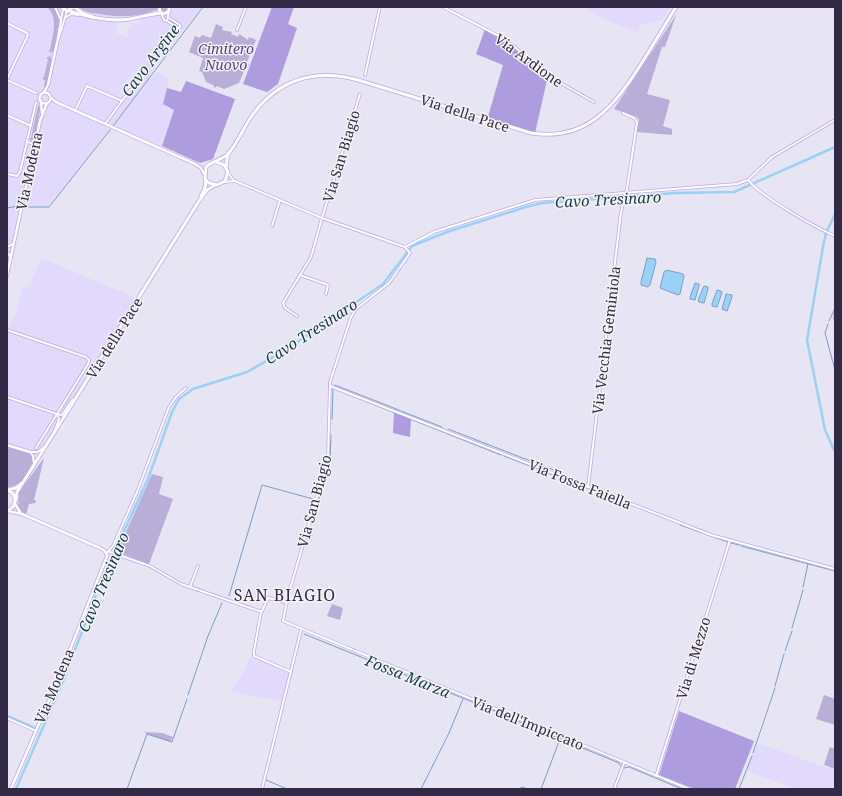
<svg xmlns="http://www.w3.org/2000/svg" width="842" height="796" font-family="'Noto Serif',serif">
	<style>
		.built { fill: #e2dafc }
		.green { fill: #b8aed7 }
		.forest { fill: #ad9cde }
		.water { fill: #99d2f6; stroke: #7a9fc1 }
		.lines { fill: none; stroke-linecap: round; stroke-linejoin: round }
		.stream { stroke: #7a9fc1; stroke-width: 1 }
		.canal { stroke: #99d2f6; stroke-width: 2.5 }
		.minor-casing { stroke: #bba8f1; stroke-width: 3.5 }
		.tertiary-casing { stroke: #bba8f1; stroke-width: 4 }
		.secondary-casing { stroke: #bba8f1; stroke-width: 4.5 }
		.primary-casing { stroke: #bba8f1; stroke-width: 4.5 }
		.minor { stroke: #fff; stroke-width: 2 }
		.tertiary { stroke: #fff; stroke-width: 2.5 }
		.secondary { stroke: #fff; stroke-width: 3 }
		.primary { stroke: #fff; stroke-width: 3 }
		.labels { text-anchor: middle; dominant-baseline: central; stroke-width: 3; stroke-linejoin: round; paint-order: stroke }
		.park-label { font-size: 14px; font-style: italic; fill: #5b4190; stroke: #f4f4f4 }
		.street-label { font-size: 14px; fill: #312946; stroke: #f4f4f4 }
		.water-label { font-size: 15px; font-style: italic; fill: #16374a; stroke: #f4f4f4 }
		.quarter-label { font-size: 16px; letter-spacing: 1px; fill: #312946; stroke: #f4f4f4 }
	</style>
	<rect width="100%" height="100%" fill="#e7e4f3"/>
	<g class="built">
		<path d="M7 7H79L81 9 118 18 116 33 129 37 127 33 133 25 147 16 159 14 166 15 174 7H201L147 78 149 79 158 72 169 78 163 104 174 109 162 146 113 127 48 206H20L7 275Z"/>
		<path d="M583 7H671L662 20 641 25 637 33 597 16Z"/>
		<path d="M41 258 141 300 105 360 53 432 40 449 36 451 7 444V328H9L15 315 22 289 30 285Z"/>
		<path d="M250 657 289 673 282 702 230 691 242 675Z"/>
		<path d="M758 743 835 771 834 789H796L747 771Z"/>
	</g>
	<g class="green">
		<path d="M46 7H54C64 18 56 37 54 50L51 53 48 50H50C53 35 59 16 46 7Z"/>
		<path d="M79 7H168V10L165 13 160 9C135 17 125 18 99 14 92 13 84 12 79 7Z"/>
		<path d="M676 15 665 47H662L647 94 670 100 663 126 672 129V135L637 132 639 120 637 117 614 109Z"/>
		<path d="M216 24 223 27 222 30 232 32 231 34 238 37 239 34 248 40 249 37 256 40 247 62 249 65 244 71 239 83 224 89 217 86 215 88 213 85 206 82 202 72 199 71 203 58 189 52 195 36 200 38 202 35 211 38Z"/>
		<path d="M50 56 52 60 46 87H44L45 81 42 78 44 77 48 59 46 58Z"/>
		<path d="M38 106 41 107 34 139 31 141 29 138H31Z"/>
		<path d="M7 446 28 453 33 456C33 469 21 488 7 487Z"/>
		<path d="M44 458 34 500 36 501V503L29 504 26 515 18 508 19 492Z"/>
		<path d="M152 474 163 477 159 494 173 499 149 564 117 552Z"/>
		<path d="M332 604 343 608 340 620 327 616Z"/>
		<path d="M824 695 835 699V725L816 719Z"/>
		<path d="M145 732 162 733 173 737 170 742 145 733Z"/>
		<path d="M830 747 835 749V769L824 765Z"/>
	</g>
	<g class="forest">
		<path d="M272 7H294L288 24 297 28 278 84 267 92 243 84Z"/>
		<path d="M485 29 510 44 548 76 535 133 487 120 503 65 476 54Z"/>
		<path d="M186 81 235 99 213 159 200 163 162 146 174 110 163 104 167 88 181 92Z"/>
		<path d="M394 412 411 419 410 437 393 433Z"/>
		<path d="M679 711 754 741 735 789H695L659 775Z"/>
	</g>
	<g class="water">
		<path d="M647 258 655 259 656 262 650 285 648 287 641 285V282Z"/>
		<path d="M667 270 683 274 684 276 680 294 678 295 660 288 664 272Z"/>
		<path d="M695 283 699 284V286L695 300 690 299V297Z"/>
		<path d="M704 286 708 287V289L704 303 699 302 698 300Z"/>
		<path d="M717 290 721 291 722 293 717 307 712 306V304Z"/>
		<path d="M726 294 732 295V297L727 311 722 309Z"/>
	</g>
	<g class="lines">
		<g class="stream">
			<path d="M113 126 203 7"/>
			<path d="M24 207H49L110 130"/>
			<path d="M7 208 18 206"/>
			<path d="M829 321 835 308"/>
			<path d="M828 324 825 333 835 370"/>
			<path d="M335 385 442 427"/>
			<path d="M350 395 501 455"/>
			<path d="M332 419 333 390"/>
			<path d="M448 429 559 472"/>
			<path d="M504 456 566 480"/>
			<path d="M569 481 589 489"/>
			<path d="M319 499 330 460 331 435"/>
			<path d="M680 525 728 542"/>
			<path d="M731 543 739 545"/>
			<path d="M741 546 835 571"/>
			<path d="M803 587 808 564"/>
			<path d="M229 596 262 485 313 499"/>
			<path d="M792 628 803 590"/>
			<path d="M304 634 512 718"/>
			<path d="M785 651 792 631"/>
			<path d="M775 686 784 654"/>
			<path d="M188 695 208 636 222 603"/>
			<path d="M517 721 619 763 621 766"/>
			<path d="M753 753 775 688"/>
			<path d="M624 768 629 767 682 789"/>
			<path d="M266 780 287 789"/>
			<path d="M127 789 147 734 172 742 187 699"/>
			<path d="M421 789 449 733 463 699"/>
			<path d="M519 789 522 787 528 789"/>
			<path d="M541 789 560 739"/>
			<path d="M739 789 752 756"/>
		</g>
		<g class="canal">
			<path d="M835 214 826 233 823 247 807 340 825 430 835 452"/>
			<path d="M7 716 35 728"/>
			<path d="M16 789 64 679 101 581 148 479 172 412 179 399 193 389 247 372 284 351 383 284 412 246 447 232 526 207 542 203 675 193 734 192 835 147"/>
		</g>
		<g class="minor-casing">
			<g id="minor">
				<path d="M55 7 60 18"/>
				<path d="M443 7 497 35 515 47 543 73 594 102"/>
				<path d="M161 13 164 20 167 21 169 11"/>
				<path d="M65 18 71 14 78 15"/>
				<path d="M167 21 178 28 180 27V25L169 18"/>
				<path d="M7 23 27 33 28 35 7 79"/>
				<path d="M237 30 246 7"/>
				<path d="M58 40 67 11"/>
				<path d="M57 43 63 9"/>
				<path d="M365 75 380 7"/>
				<path d="M7 80 36 93"/>
				<path d="M360 94 322 218 405 247 410 253 389 283 356 309 351 317 330 382 328 459 288 596 283 621 689 789"/>
				<path d="M75 111 87 86 122 101"/>
				<path d="M7 115 31 126"/>
				<path d="M105 124 130 90"/>
				<path d="M27 142 35 144"/>
				<path d="M228 173 234 181"/>
				<path d="M7 174 17 176 20 172 36 102"/>
				<path d="M748 180C763 198 813 226 835 236"/>
				<path d="M224 182 235 181 322 218 311 257 283 303 285 308 297 316"/>
				<path d="M272 226 280 200"/>
				<path d="M7 247 13 244"/>
				<path d="M405 247 434 232 535 200 737 184 748 180 772 157 835 120"/>
				<path d="M7 252 11 257"/>
				<path d="M300 275 328 285 326 294"/>
				<path d="M835 313V319"/>
				<path d="M7 330 86 357 89 360 88 364 36 448"/>
				<path d="M330 386 711 535 835 569"/>
				<path d="M7 397 57 414"/>
				<path d="M55 430 59 419 57 414 62 415 72 400 75 399"/>
				<path d="M34 463 33 456 30 452H38L44 447"/>
				<path d="M588 487 621 212 627 189 637 122 634 118 623 113"/>
				<path d="M110 552 150 566 181 584 259 611H262L268 598 286 602"/>
				<path d="M106 554 113 546 137 492 169 407 176 397 186 388"/>
				<path d="M190 587 198 566"/>
				<path d="M261 612 254 651V656L291 672"/>
				<path d="M7 718 36 731"/>
				<path d="M656 776 730 540"/>
				<path d="M262 789 301 630"/>
				<path d="M614 789 624 763"/>
			</g>
		</g>
		<g class="tertiary-casing">
			<g id="tertiary">
				<path d="M44 92 48 85 57 43"/>
				<circle cx="45" cy="98" r="5.5"/>
				<path d="M51 98 56 102 193 163 201 168 204 174"/>
				<path d="M41 101 42 114"/>
				<path d="M7 275 40 121 47 103"/>
				<path d="M7 445 30 452"/>
				<path d="M15 504 20 512"/>
				<path d="M8 511 22 514 100 548 105 551 107 556 62 670 11 789"/>
			</g>
		</g>
		<g class="secondary-casing">
			<g id="secondary">
				<path d="M62 7 67 11 73 7"/>
				<path d="M75 7 82 13 93 17"/>
				<path d="M159 7 160 12 164 14 169 11V7"/>
				<path d="M69 11C89 17 109 22 130 19 141 17 150 14 161 13"/>
			</g>
		</g>
		<g class="primary-casing">
			<g id="primary">
				<path d="M216 162 224 165 228 172 225 181 217 185 209 183 205 179 206 167C212 160 222 161 229 153 238 141 244 127 253 114 280 78 316 69 358 80L531 133C588 142 615 105 643 61 654 43 665 25 676 7"/>
				<path d="M226 167 228 153"/>
				<path d="M201 196 205 188 206 180"/>
				<path d="M7 490C15 493 17 500 13 507L7 511"/>
				<path d="M8 490 16 488 22 483"/>
				<path d="M16 500 17 492 199 201 207 190 215 185"/>
			</g>
		</g>
		<use href="#minor" class="minor"/>
		<use href="#tertiary" class="tertiary"/>
		<use href="#secondary" class="secondary"/>
		<use href="#primary" class="primary"/>
	</g>
	<g class="labels">
		<g class="park-label">
			<text x="226" y="48">Cimitero<tspan x="226" dy="16">Nuovo</tspan></text>
		</g>
		<g class="street-label">
			<text transform="translate(529 60) rotate(36)">Via Ardione</text>
			<text transform="translate(465 113) rotate(18)">Via della Pace</text>
			<text transform="translate(341 156) rotate(-73)">Via San Biagio</text>
			<text transform="translate(29 171) rotate(-78)">Via Modena</text>
			<text transform="translate(114 338) rotate(-58)">Via della Pace</text>
			<text transform="translate(606 340) rotate(-83)">Via Vecchia Geminiola</text>
			<text transform="translate(580 484) rotate(22)">Via Fossa Faiella</text>
			<text transform="translate(314 501) rotate(-75)">Via San Biagio</text>
			<text transform="translate(693 658) rotate(-73)">Via di Mezzo</text>
			<text transform="translate(54 686) rotate(-67)">Via Modena</text>
			<text transform="translate(528 723) rotate(22)">Via dell'Impiccato</text>
		</g>
		<g class="water-label">
			<text transform="translate(150 60) rotate(-53)">Cavo Argine</text>
			<text transform="translate(608 199) rotate(-3)">Cavo Tresinaro</text>
			<text transform="translate(311 331) rotate(-33)">Cavo Tresinaro</text>
			<text transform="translate(103 582) rotate(-67)">Cavo Tresinaro</text>
			<text transform="translate(408 676) rotate(22)">Fossa Marza</text>
		</g>
		<g class="quarter-label">
			<text x="285" y="595">SAN BIAGIO</text>
		</g>
	</g>
	<rect width="842" height="796" fill="none" stroke="#312946" stroke-width="16"/>
</svg>
